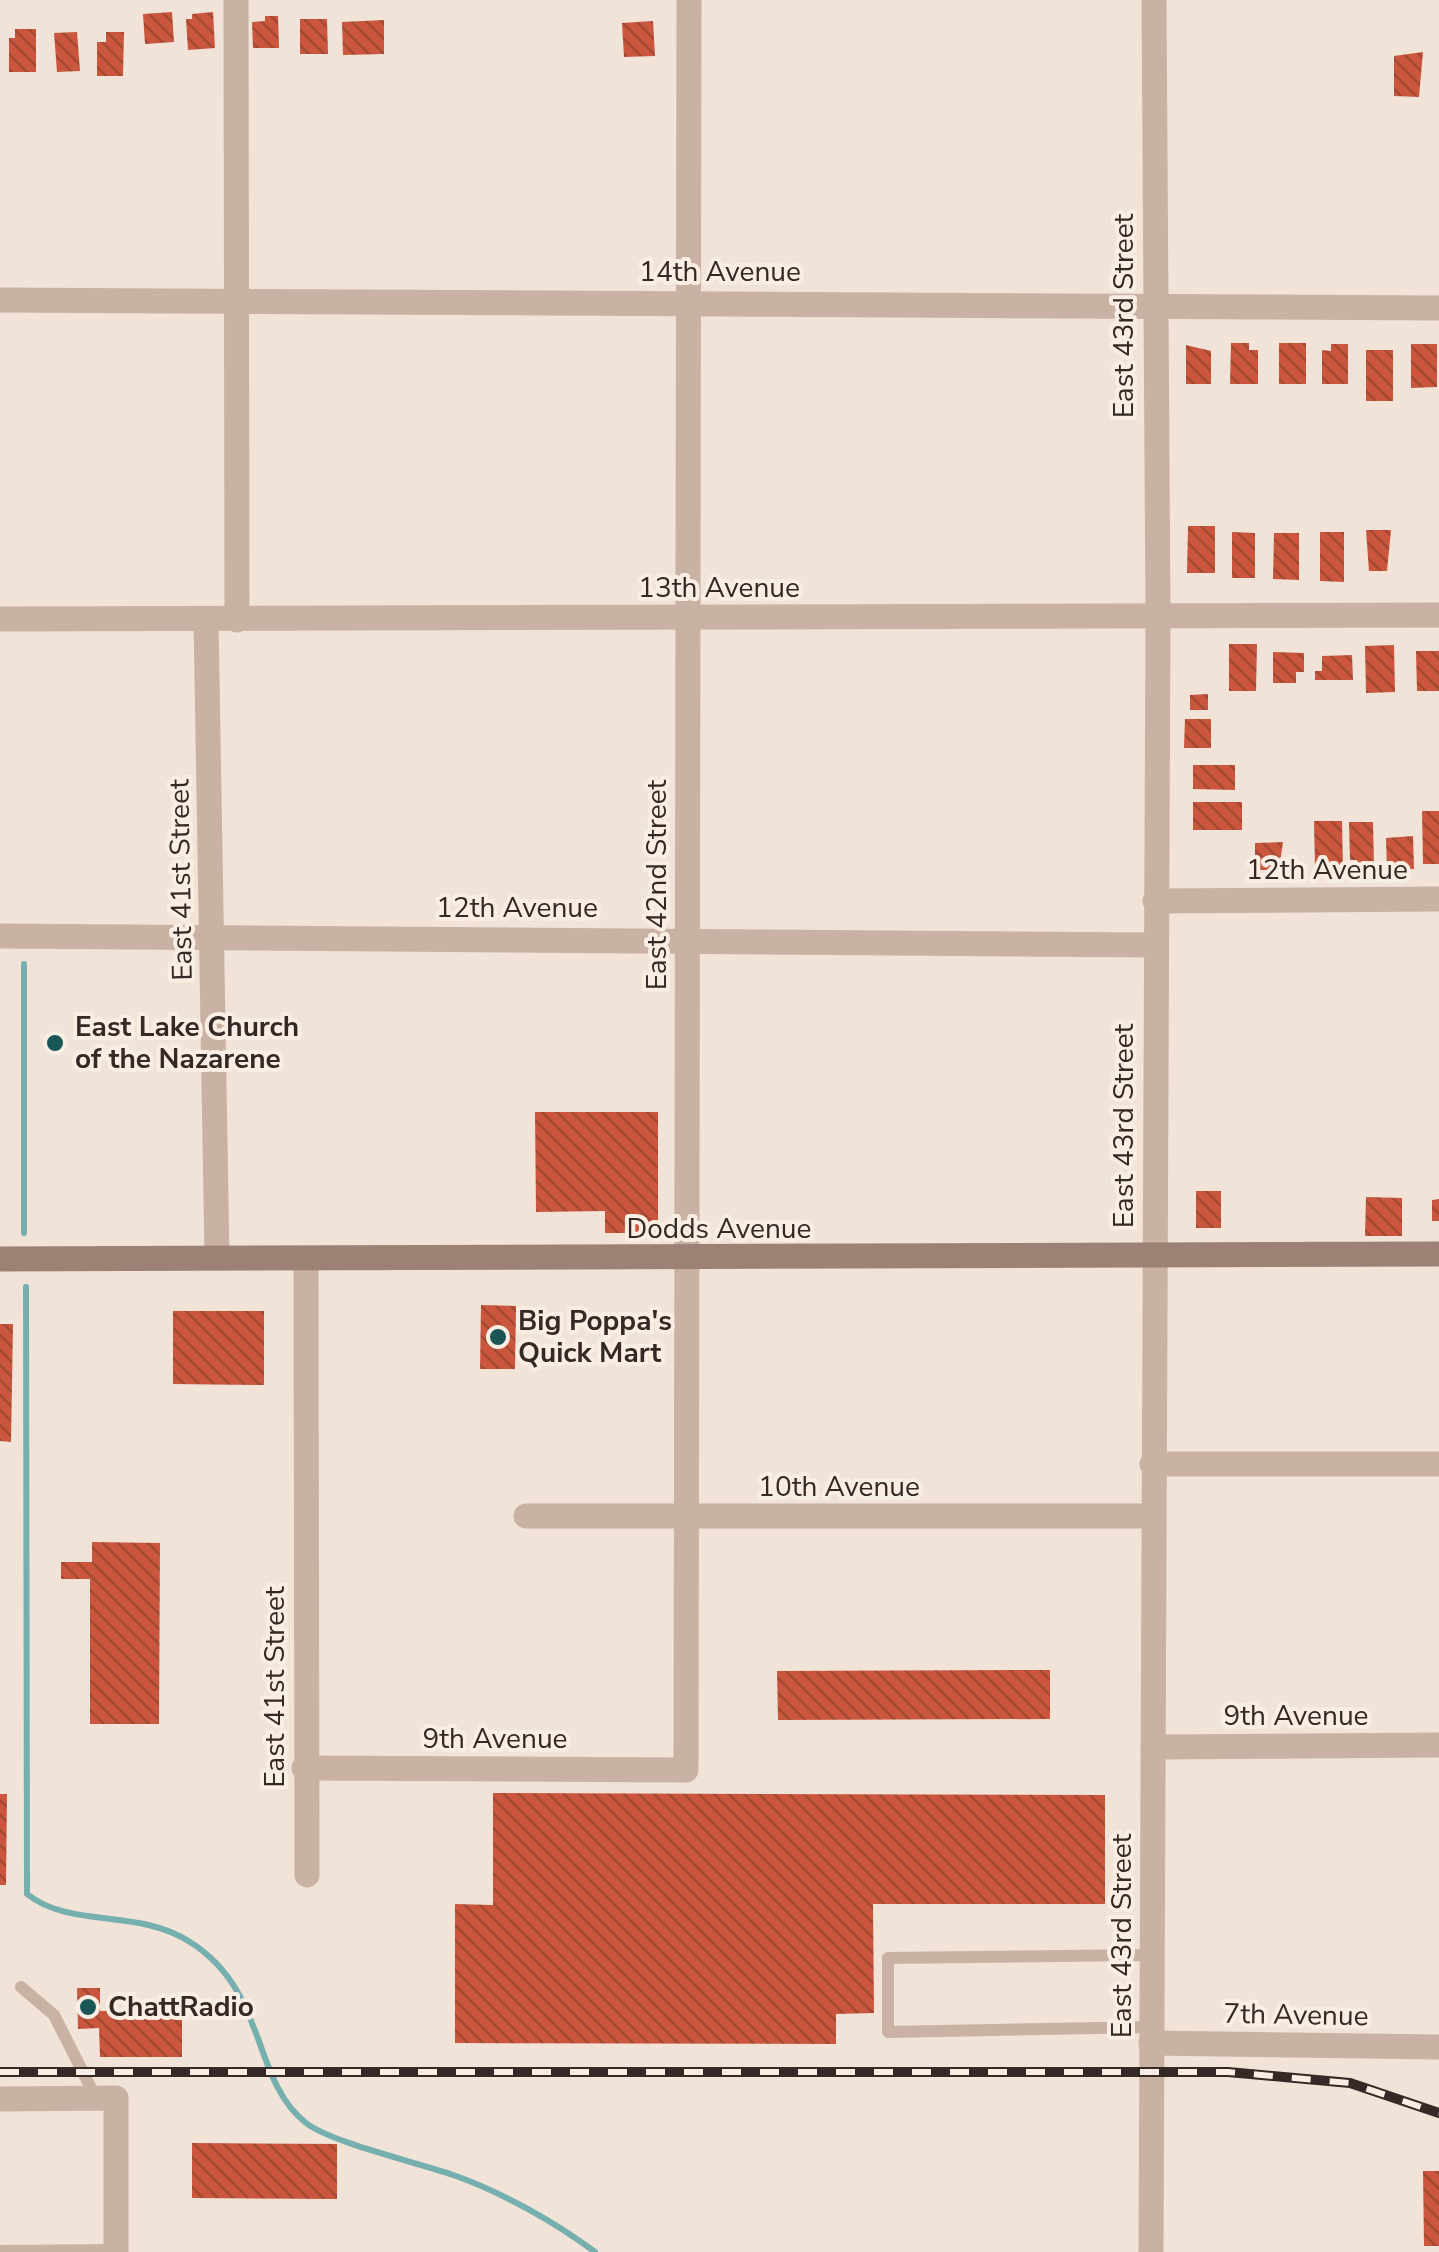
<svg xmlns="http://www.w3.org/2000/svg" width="1439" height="2252" font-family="'Nunito Sans',sans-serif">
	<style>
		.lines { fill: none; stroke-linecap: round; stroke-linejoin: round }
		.stream { stroke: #75afae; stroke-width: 6 }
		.building { fill: url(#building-back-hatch) }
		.lane { stroke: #c9b2a3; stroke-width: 12 }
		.street { stroke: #c9b2a3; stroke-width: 25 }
		.secondary { stroke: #9d8174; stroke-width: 25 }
		.rail-casing { stroke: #342925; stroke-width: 10 }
		.rail { stroke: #f9eee3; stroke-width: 6; stroke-dasharray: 19; stroke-linecap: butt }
		.poi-dot { fill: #1a5656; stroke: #f9eee3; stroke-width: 4 }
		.labels { text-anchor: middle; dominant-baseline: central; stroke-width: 8; stroke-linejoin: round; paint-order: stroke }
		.street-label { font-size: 28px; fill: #342925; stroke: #f9eee3 }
		.poi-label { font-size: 28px; font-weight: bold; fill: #342925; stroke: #f9eee3; text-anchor: start }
	</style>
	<defs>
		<pattern id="building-back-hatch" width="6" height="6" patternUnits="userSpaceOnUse" patternTransform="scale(2.5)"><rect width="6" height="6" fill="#ca573d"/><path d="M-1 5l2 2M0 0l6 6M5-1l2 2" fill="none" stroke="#a54833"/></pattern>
	</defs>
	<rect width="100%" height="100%" fill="#f1e3d7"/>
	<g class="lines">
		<g class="stream">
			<path d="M24 964V1233"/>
			<path d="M26 1287 27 1894C71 1929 138 1908 190 1942 268 1991 251 2080 306 2123 332 2143 420 2163 456 2176 503 2193 555 2222 595 2252"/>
		</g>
	</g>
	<g class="building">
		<path d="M172 12 174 42 145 44 143 14Z"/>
		<path d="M213 12 215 48 188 50 186 19H192V14Z"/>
		<path d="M265 16H278L279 48H253L252 22 265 21Z"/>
		<path d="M300 19H327L328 54H300Z"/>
		<path d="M384 20V54L343 55 342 22Z"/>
		<path d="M653 21 655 56 624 57 622 23Z"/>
		<path d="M15 29H36V72H9V38H15Z"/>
		<path d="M77 32 80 71 57 72 54 33Z"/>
		<path d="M106 32H124L123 76H97V42H106Z"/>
		<path d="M1423 52 1419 97 1394 96V56Z"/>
		<path d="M1231 343H1249V350H1258V384H1230Z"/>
		<rect x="1279" y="343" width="27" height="41"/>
		<path d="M1331 344H1348V384H1322V350L1331 351Z"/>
		<path d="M1411 344H1437V387L1411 388Z"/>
		<path d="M1186 345 1211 351V384H1186Z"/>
		<rect x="1366" y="350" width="27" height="51"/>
		<path d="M1188 526H1215V573H1187Z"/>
		<path d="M1366 530H1391L1387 571H1369Z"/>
		<path d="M1232 532 1255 533V578H1232Z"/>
		<path d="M1320 532H1344V582L1320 581Z"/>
		<path d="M1274 533H1299V580L1273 579Z"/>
		<path d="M1229 644H1257L1256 691H1229Z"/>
		<path d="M1394 645 1395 692 1366 693 1365 646Z"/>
		<path d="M1416 651H1439V691H1417Z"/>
		<path d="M1273 652 1304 653V672H1296V683H1273Z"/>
		<path d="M1352 655 1353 680H1315V671H1322V656Z"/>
		<path d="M1208 694V710H1190V695Z"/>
		<path d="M1185 719H1211V748H1184Z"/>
		<path d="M1193 765H1235V790L1193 789Z"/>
		<rect x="1193" y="802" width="49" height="28"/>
		<path d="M1422 811H1439V864H1423Z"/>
		<path d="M1314 821H1342L1343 868 1315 869Z"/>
		<path d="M1349 822H1373L1374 867H1357V860H1350Z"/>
		<path d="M1413 836 1414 869 1387 871 1386 838Z"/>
		<path d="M1283 842 1279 870H1260V864H1255V843Z"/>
		<path d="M535 1112H658V1233H605V1211L536 1212Z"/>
		<rect x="1196" y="1191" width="25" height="37"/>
		<path d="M1366 1197 1402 1198V1236H1365Z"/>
		<path d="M1439 1199V1221H1432V1200Z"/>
		<path d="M481 1305 516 1306 515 1369H480Z"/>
		<path d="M173 1311H264V1385L173 1384Z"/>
		<path d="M0 1324H13L11 1442 0 1441Z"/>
		<path d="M92 1542 160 1543 159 1724H90V1579H61V1562H92Z"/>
		<path d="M1050 1670V1719L778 1720 777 1671Z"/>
		<path d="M493 1793 1105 1795V1904H873L874 2013 836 2014V2044L455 2043V1904L493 1905Z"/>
		<path d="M0 1794H7L6 1885H0Z"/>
		<path d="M77 1988H100V2011L182 2010V2057H100L99 2028 78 2029Z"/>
		<path d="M192 2143 337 2144V2199L192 2198Z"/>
		<path d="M1423 2171H1439V2246H1424Z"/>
	</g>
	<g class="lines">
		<g class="lane">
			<path d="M21 1987 54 2015 96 2098"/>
			<path d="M1151 2027 888 2032V1958L1151 1955"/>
			<path d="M0 2251 116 2250"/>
		</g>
		<g class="street">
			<path d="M236 0 237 620"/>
			<path d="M0 300 1439 308"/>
			<path d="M0 619 1439 615"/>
			<path d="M206 620 217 1258"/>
			<path d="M1155 901 1439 899"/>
			<path d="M0 936 1154 945"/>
			<path d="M306 1259 307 1875"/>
			<path d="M1152 1464H1439"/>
			<path d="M526 1516H1153"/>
			<path d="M1153 1747 1439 1745"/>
			<path d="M304 1768 686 1770 689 0"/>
			<path d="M1151 2043 1439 2047"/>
			<path d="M0 2099 116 2098V2252"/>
			<path d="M1151 2252 1158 615 1154 0"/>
		</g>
		<path class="secondary" d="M0 1259 1439 1254"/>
		<g class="rail-casing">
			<path id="rail" d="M0 2072H1228L1350 2083 1439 2113"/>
		</g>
		<use href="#rail" class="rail"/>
	</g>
	<g class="poi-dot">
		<circle cx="55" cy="1043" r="10"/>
		<circle cx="498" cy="1337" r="10"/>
		<circle cx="88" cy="2007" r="10"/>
	</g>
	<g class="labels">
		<g class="street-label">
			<text x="720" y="272">14th Avenue</text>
			<text transform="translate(1124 316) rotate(-90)">East 43rd Street</text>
			<text x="719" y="588">13th Avenue</text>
			<text x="1327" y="870">12th Avenue</text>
			<text transform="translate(181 880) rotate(-91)">East 41st Street</text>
			<text transform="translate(657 885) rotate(-90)">East 42nd Street</text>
			<text x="517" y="908">12th Avenue</text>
			<text transform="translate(1124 1126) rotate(-90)">East 43rd Street</text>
			<text x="719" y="1229">Dodds Avenue</text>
			<text x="839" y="1487">10th Avenue</text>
			<text transform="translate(275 1687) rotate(-90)">East 41st Street</text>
			<text x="1296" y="1716">9th Avenue</text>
			<text x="495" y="1739">9th Avenue</text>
			<text transform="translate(1122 1936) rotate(-90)">East 43rd Street</text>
			<text transform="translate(1296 2015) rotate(1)">7th Avenue</text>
		</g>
		<g class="poi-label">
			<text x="75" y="1027">East Lake Church<tspan x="75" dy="32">of the Nazarene</tspan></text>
			<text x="518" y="1321">Big Poppa's<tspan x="518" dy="32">Quick Mart</tspan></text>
			<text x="108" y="2007">ChattRadio</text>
		</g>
	</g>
</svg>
